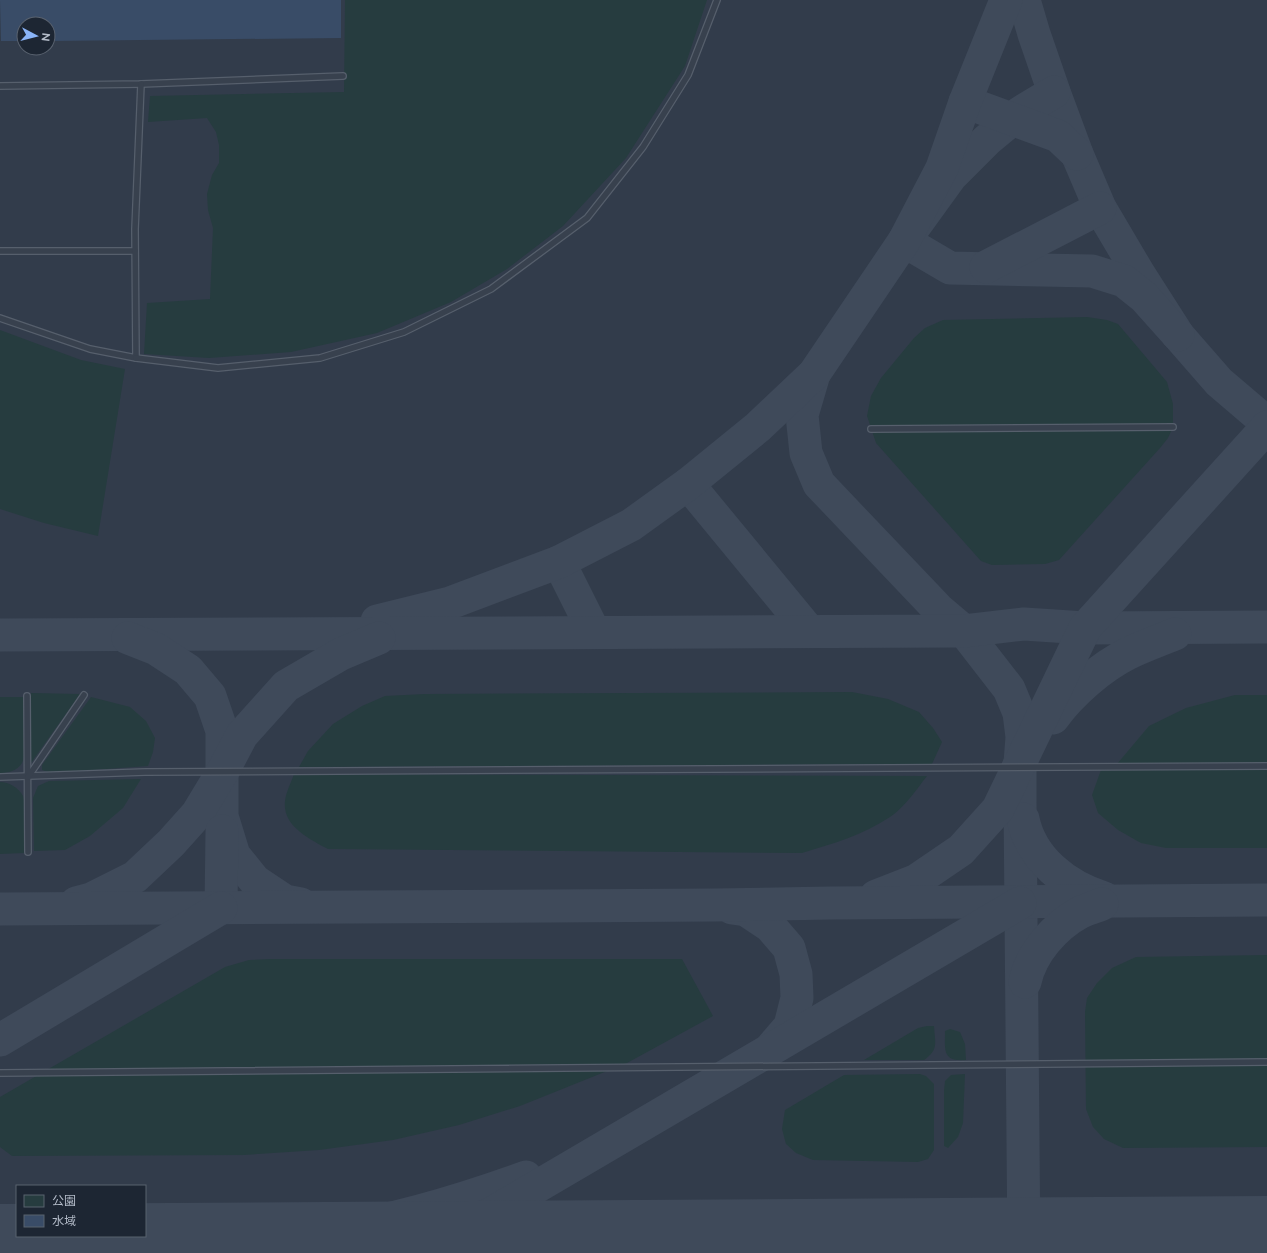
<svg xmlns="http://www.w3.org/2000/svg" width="1267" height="1253" font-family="Raleway,'Noto Sans JP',sans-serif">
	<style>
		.airport { fill: #323c4b; fill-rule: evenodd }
		.green { fill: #263c3f }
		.water { fill: #394c67 }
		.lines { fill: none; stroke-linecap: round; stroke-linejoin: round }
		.taxiway { stroke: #3f4a5a; stroke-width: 33 }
		.runway { stroke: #3f4a5a; stroke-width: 82 }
		.lane-casing { stroke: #565f6c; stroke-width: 8 }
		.lane { stroke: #38414e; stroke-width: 5.5 }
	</style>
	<rect width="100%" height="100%" fill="#242f3e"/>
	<path class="airport" d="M0 0H1267V1253H0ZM24 24H48V48H24ZM17 1186H145V1236H17Z"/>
	<g class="green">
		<path d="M345 0H707L685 66 626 158 563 226 507 269 451 302 377 333 291 352 209 358 144 354 147 303 210 299 213 228 208 210 207 194 212 175 219 163V145L216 132 207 118 148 122 150 96 344 92Z"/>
		<path d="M1087 317 1107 320 1118 324 1167 382 1173 404V427L1168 438 1160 448 1059 560 1045 564 992 565 981 561 876 443 867 416 871 396 881 378 914 338 925 328 943 320Z"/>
		<path d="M0 330 81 360 125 369 98 536 44 523 0 509Z"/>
		<path d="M852 692 888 699 919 712 933 728 942 742 932 764 299 767 308 751 333 724 362 706 385 696 425 694Z"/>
		<path d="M31 693 80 694 31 763Z"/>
		<path d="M1235 695H1267V763L1117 764 1149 726 1186 708Z"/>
		<path d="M0 697H24C24 710 28 752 22 763 17 771 8 773 0 773Z"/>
		<path d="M91 697 130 707 146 721 155 738 153 752 148 766 51 773 42 770V765Z"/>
		<path d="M1101 770H1267V848H1166L1141 843 1118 830 1098 813 1092 795Z"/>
		<path d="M294 774 927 776C916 790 905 807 890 817 863 835 832 844 802 853L328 849C310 839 282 826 285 801 286 792 291 783 294 774Z"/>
		<path d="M141 779 123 808 90 836 65 850 34 851 33 798 38 786 49 781Z"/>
		<path d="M0 782C9 782 19 788 23 796 26 801 24 844 24 853L0 854Z"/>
		<path d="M1267 955V1147L1123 1148 1104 1139 1093 1127 1086 1109 1085 1012 1087 998 1097 983 1112 968 1136 957Z"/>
		<path d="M271 959H682L713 1016 627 1063 520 1106 459 1125 393 1140 319 1150 244 1155 12 1156 0 1147V1097L225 967 249 960Z"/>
		<path d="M927 1026H934C935 1043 939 1050 924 1060H864L918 1028Z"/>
		<path d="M950 1029 960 1032 965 1044 966 1060C942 1062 945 1050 945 1031Z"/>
		<path d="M920 1074 926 1076 934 1084V1150L928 1159 918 1162 813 1160 796 1153 786 1144 782 1129 785 1110 844 1075Z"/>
		<path d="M965 1074 963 1123 958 1137 948 1148 944 1146V1091L945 1081 951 1075Z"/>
	</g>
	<path class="water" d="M0 0H341V38L48 41V24H24V41H1Z"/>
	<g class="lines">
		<g class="taxiway">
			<path d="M1024 0 1034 34 1054 92 1077 154 1100 208 1139 274 1178 335 1219 382 1267 423"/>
			<path d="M1054 92 1021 112 987 140 951 176 904 241 950 268 1092 271 1124 281 1144 297 1178 335"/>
			<path d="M965 102 1058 136 1077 154"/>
			<path d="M986 267 1100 208"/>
			<path d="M814 374 802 415 806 453 819 484 938 609 964 631 1009 689 1019 713 1022 737 1020 763V802L1024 1253"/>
			<path d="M688 484 809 631"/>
			<path d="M559 562 594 632"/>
			<path d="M377 621 450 603 559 562 631 525 688 484 758 427 814 374 904 241 942 168 965 102 1006 0"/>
			<path d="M0 635 964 631 1024 624 1085 628 1267 627"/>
			<path d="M128 638 156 649 188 670 210 696 222 731V816L234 855 255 881 285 901 301 904"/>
			<path d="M1053 718C1071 693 1101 667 1129 653 1144 646 1160 640 1175 634"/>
			<path d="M1023 819C1031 859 1066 886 1104 898"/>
			<path d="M876 896 917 880 961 850 998 809 1085 628 1267 427"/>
			<path d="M76 903 91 899 135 877 171 843 197 814 223 771 242 735 286 686 341 654 379 638"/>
			<path d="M221 908 222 831"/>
			<path d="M732 908 746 910 770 926 789 948 796 974 797 998 790 1026 772 1047"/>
			<path d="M0 909 715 905 831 903 1267 900"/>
			<path d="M1025 982C1031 953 1055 926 1081 912 1088 909 1095 907 1102 904"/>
			<path d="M0 1040 221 908"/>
			<path d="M192 1243C240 1240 288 1236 336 1229 401 1219 465 1199 526 1177"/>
			<path d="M424 1253 1020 903"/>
		</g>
		<path class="runway" d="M0 1245 1267 1237"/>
		<g class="lane-casing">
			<g id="lane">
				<path d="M0 86 141 84 343 76"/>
				<path d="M0 251H135"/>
				<path d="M0 318 90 349 136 358 135 229 141 84"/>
				<path d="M136 358 218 368 320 358 404 332 491 289 587 218 643 147 688 75 717 0"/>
				<path d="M871 429 1173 427"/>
				<path d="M27 696 28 852"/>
				<path d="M0 777 145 772 1267 766"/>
				<path d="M28 777 84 695"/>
				<path d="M0 1073 1267 1062"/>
			</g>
		</g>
		<use href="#lane" class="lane"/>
	</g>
	<rect x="16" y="1185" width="130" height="52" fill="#1d2633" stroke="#59626f"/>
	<rect x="24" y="1195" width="20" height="12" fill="#263c3f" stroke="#59626f"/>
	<text x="52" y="1205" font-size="12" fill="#b4bcc9">公園</text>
	<rect x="24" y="1215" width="20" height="12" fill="#394c67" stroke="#59626f"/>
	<text x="52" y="1225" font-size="12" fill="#b4bcc9">水域</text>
	<g transform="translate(36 36) rotate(97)"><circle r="19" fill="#1d2633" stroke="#59626f"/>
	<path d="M0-3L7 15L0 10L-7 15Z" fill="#8ab4f8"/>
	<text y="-6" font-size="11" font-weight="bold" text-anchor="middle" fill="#b4bcc9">N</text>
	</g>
</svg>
